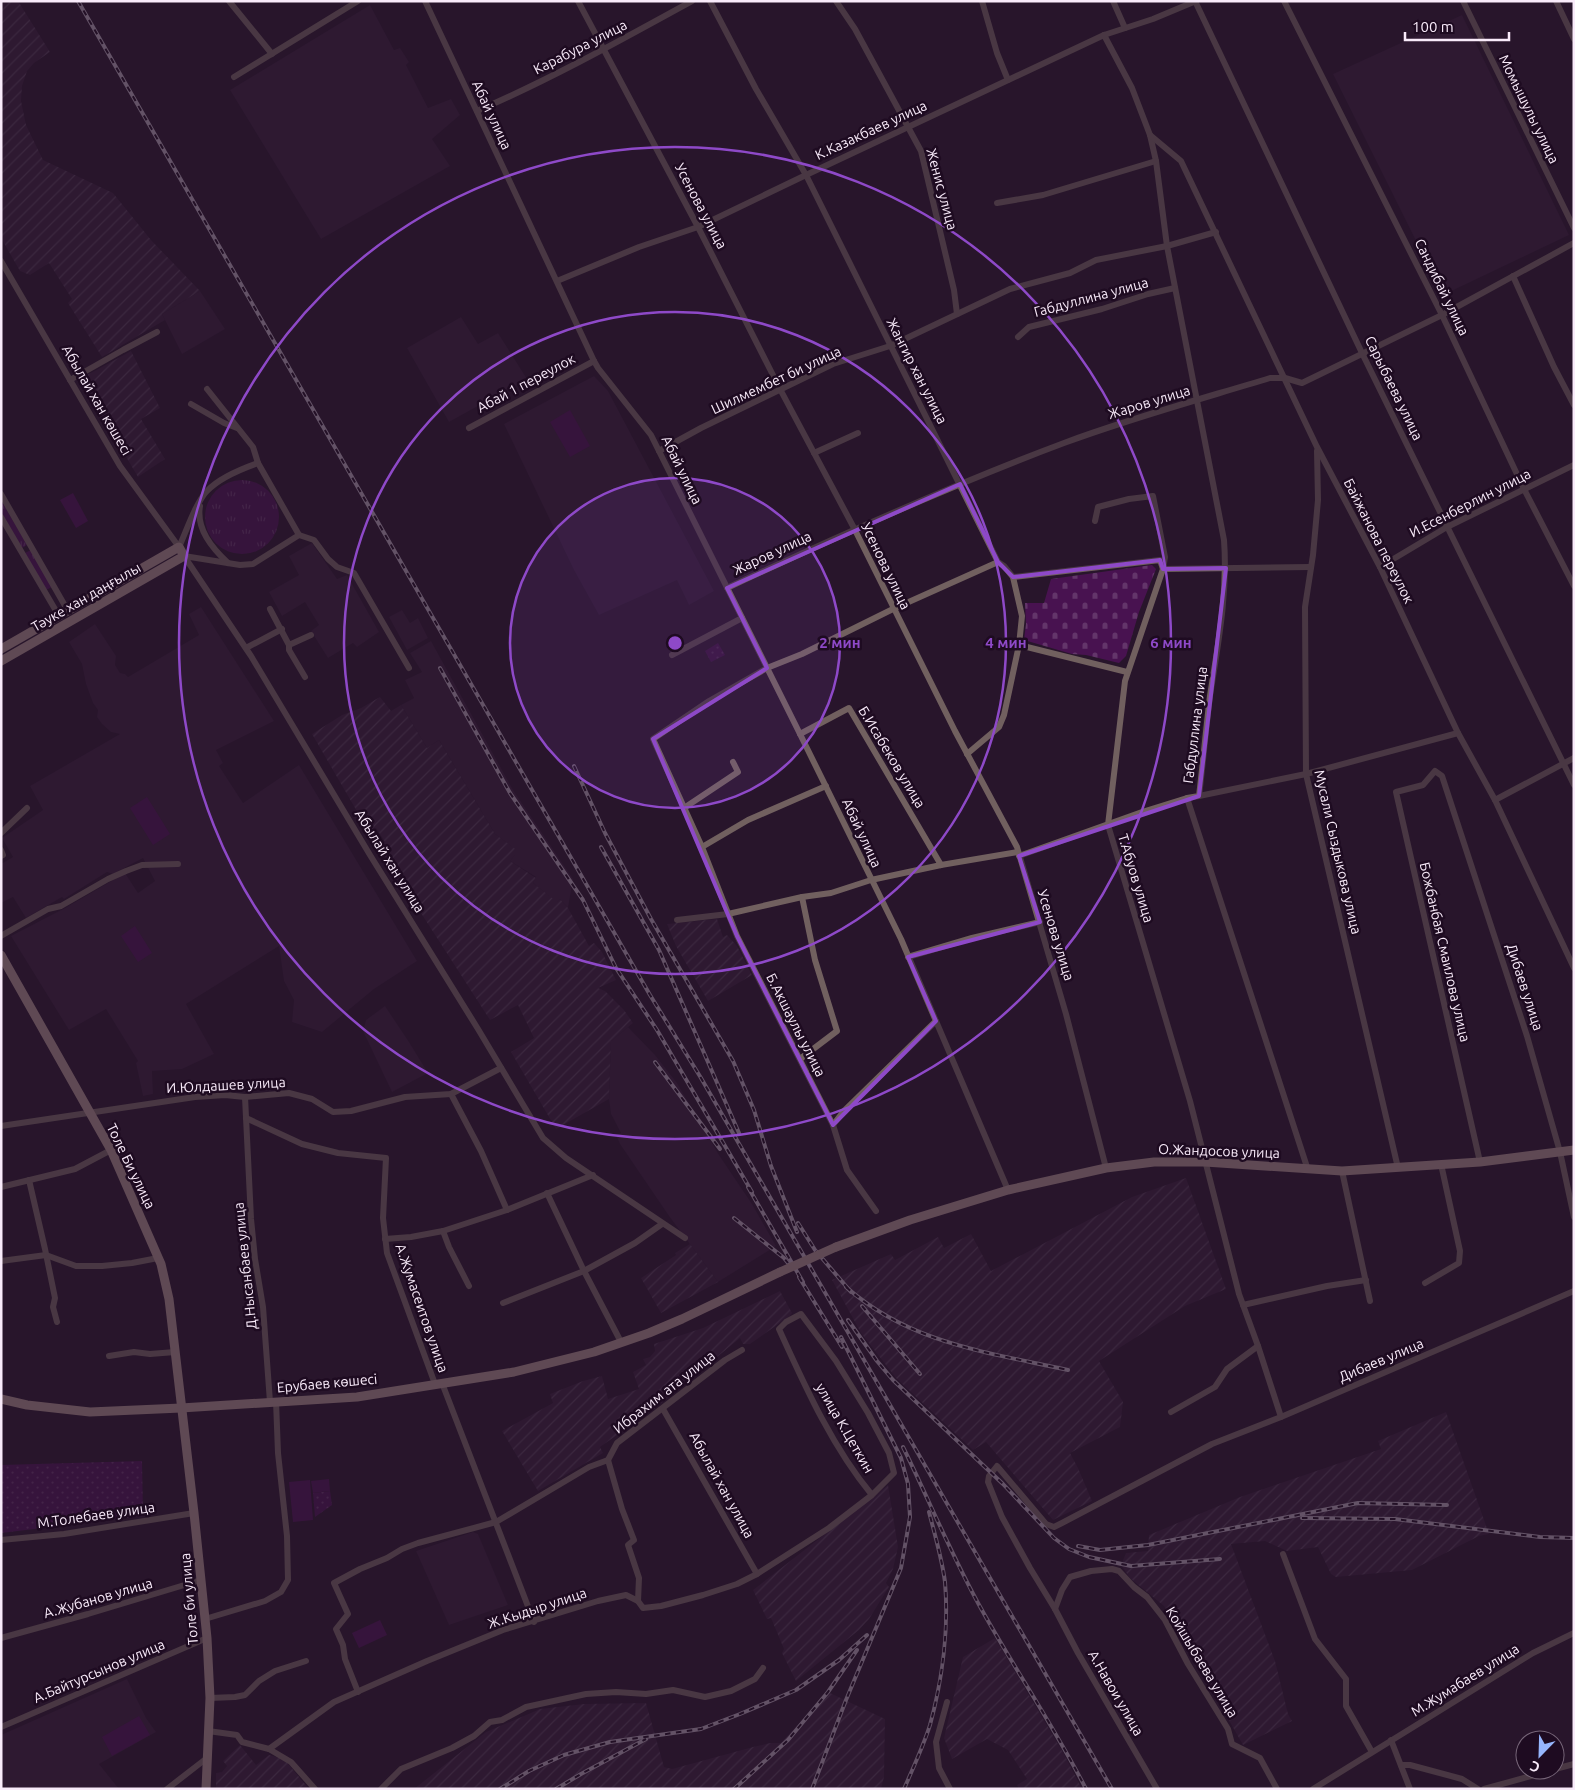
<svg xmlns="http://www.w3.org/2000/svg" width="1575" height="1790" font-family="Ubuntu,sans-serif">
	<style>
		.built { fill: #351d38 }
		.industrial { fill: url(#industrial-furrows) }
		.grass { fill: url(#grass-tufts) }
		.cemetery { fill: url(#cemetery-stones) }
		.park { fill: url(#park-dots) }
		.pitch { fill: #481250 }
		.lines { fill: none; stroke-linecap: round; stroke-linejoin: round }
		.street { stroke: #71605f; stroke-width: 6 }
		.secondary { stroke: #a28785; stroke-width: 9 }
		.rail-casing { stroke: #ab9bad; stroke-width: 4 }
		.rail { stroke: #1e0b21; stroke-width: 2; stroke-dasharray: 5.5; stroke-linecap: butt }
		.secondary-bridge { stroke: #a28785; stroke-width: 9 }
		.marked { fill: none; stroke: #8e49c8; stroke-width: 4; stroke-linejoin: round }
		.ring { fill: none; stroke: #8e49c8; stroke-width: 2.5 }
		.labels { text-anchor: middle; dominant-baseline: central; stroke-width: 5; stroke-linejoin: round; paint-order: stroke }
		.street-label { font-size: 14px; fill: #f9ebfa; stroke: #1e0b21 }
		.centre { fill: #8e49c8; stroke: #1e0b21; stroke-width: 2.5 }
		.ring-label { font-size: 15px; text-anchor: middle; font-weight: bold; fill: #8e49c8; stroke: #1e0b21; stroke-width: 5; stroke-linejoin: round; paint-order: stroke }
	</style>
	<defs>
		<pattern id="industrial-furrows" width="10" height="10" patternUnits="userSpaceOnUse" patternTransform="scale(1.25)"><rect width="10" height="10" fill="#351d38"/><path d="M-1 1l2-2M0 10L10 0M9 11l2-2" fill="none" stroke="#533e56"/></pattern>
		<pattern id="grass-tufts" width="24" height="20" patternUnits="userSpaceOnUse" patternTransform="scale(1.25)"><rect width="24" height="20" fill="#481250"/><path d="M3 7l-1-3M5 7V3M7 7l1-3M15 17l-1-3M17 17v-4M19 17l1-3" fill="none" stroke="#63356a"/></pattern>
		<pattern id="cemetery-stones" width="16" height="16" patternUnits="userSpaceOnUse" patternTransform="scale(1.25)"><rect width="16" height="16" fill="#481250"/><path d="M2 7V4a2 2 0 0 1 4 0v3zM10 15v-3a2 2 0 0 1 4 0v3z" fill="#63356a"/></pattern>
		<pattern id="park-dots" width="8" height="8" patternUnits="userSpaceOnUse" patternTransform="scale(1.25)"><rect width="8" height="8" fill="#481250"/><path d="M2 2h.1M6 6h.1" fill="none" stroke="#63356a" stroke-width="1.8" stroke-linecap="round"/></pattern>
	</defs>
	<rect width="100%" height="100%" fill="#28152b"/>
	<g class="built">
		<path d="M370 5 394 50 400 48 409 62 406 65 428 108 451 99 460 115 432 139 450 166 321 239 230 90Z"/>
		<path d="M1462 15 1569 235 1443 295 1333 74Z"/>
		<path d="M200 291 225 329 182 354 162 314Z"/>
		<path d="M461 317 478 344 498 333 527 379 449 422 407 348Z"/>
		<path d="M594 376 608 391 714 591 689 605 677 580 599 615 574 570 504 424Z"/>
		<path d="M312 543 337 579 347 575 379 632 357 647 353 643 328 658 311 631 319 625 305 602 282 616 269 592 299 575 289 556Z"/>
		<path d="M201 607 274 721 216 750 223 763 219 766 243 803 299 765 417 961 374 989 322 1032 292 1022 294 1000 284 981 279 946 186 1004 214 1054 182 1069 152 1071 153 1094 143 1096 136 1063 138 1061 106 1009 69 1030 11 936 65 908 125 873 138 893 155 881 143 858 113 874 107 872 64 899 62 897 26 918 13 897 1 903V864L13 857 2 838 43 810 30 786 120 734 111 732 102 724 97 717 98 710 93 703 86 684 82 664 69 642 95 624 116 656 115 665 120 673 125 674 128 677 199 635 189 614Z"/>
		<path d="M402 610 410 623 418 618 428 638 407 650 389 617Z"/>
		<path d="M431 641 513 790 573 879 568 908 560 899 557 903 533 883 536 877 510 861 517 851 495 834 439 740 427 748 401 705 414 698 405 680 422 672 410 653Z"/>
		<path d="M385 1006 409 1042 428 1073 392 1092 363 1031 366 1020Z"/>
		<path d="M628 1027 655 1055 677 1083 719 1155 752 1204 776 1246 718 1282 669 1216 620 1144 616 1135 621 1133 611 1114 609 1099 611 1041Z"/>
		<path d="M473 1532 478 1534 508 1605 449 1625 416 1551Z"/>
		<path d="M127 1679 146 1718 156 1732 99 1764 119 1789H1V1735Z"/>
	</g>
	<g class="industrial">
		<path d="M1 1H18L50 52 34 63 27 71 22 86 21 101 26 125 43 160 113 193 151 240 200 291 162 314 165 320 102 357 68 303 72 299 49 263 30 275 20 271 1 238Z"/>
		<path d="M131 351 160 408 141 419 165 459 138 477 80 379Z"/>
		<path d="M380 697 391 711 401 705 427 748 439 740 495 834 518 851 510 861 536 878 533 883 557 902 560 899 568 908 589 946 594 943 602 952 616 980 598 988 605 991 624 1010 633 1023 611 1041 609 1099 556 1129 511 1052 534 1038 518 1005 490 1020 379 848 385 842 376 828 369 832 312 734 342 715 361 708Z"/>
		<path d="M717 919 723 937 727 935 737 946 752 975 708 1001 676 946 667 924Z"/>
		<path d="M1186 1178 1226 1289 1185 1306 1099 1361 1123 1402 1120 1427 1070 1453 1078 1468 1092 1501 1053 1520 986 1442 973 1450 896 1378 861 1333 832 1280 891 1254 895 1260 938 1237 944 1248 971 1234 991 1271 1132 1197Z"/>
		<path d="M690 1244 718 1282 661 1313 641 1278 676 1255 675 1253Z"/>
		<path d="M780 1291 792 1313 790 1316 750 1344H743L740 1338 654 1409 600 1447 603 1453 538 1491 502 1431 553 1403 550 1394 583 1381 602 1376 608 1399 639 1389 633 1372 646 1365 643 1359 650 1357 655 1351 654 1344 703 1328Z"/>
		<path d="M1446 1412 1489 1534 1479 1536 1412 1570 1336 1577 1331 1574 1318 1547 1287 1551 1265 1541 1231 1544 1275 1661 1288 1714 1292 1721 1243 1745 1164 1606 1130 1578 1121 1565 1126 1553 1148 1551 1149 1535 1240 1497 1381 1449 1378 1441Z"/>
		<path d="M888 1485 898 1547 893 1569 886 1583 889 1587 869 1619 859 1630 796 1681 782 1653 784 1649 771 1618 767 1619 753 1590Z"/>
		<path d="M995 1638 1064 1754 1082 1789H1019L1017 1785 1027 1779 1008 1750 987 1739 952 1759 944 1738 963 1657Z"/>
		<path d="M828 1692 885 1719 884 1777 881 1789H414L486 1732 540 1709 584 1704 646 1703 664 1767 672 1769 753 1747 770 1743H781Z"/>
		<path d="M240 1745 256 1765 269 1755 284 1759 309 1789H216V1773L222 1772 227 1766 223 1761Z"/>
	</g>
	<g class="grass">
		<circle cx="242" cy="517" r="37"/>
		<path d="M1 500 27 545 22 548 1 512Z"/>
		<path d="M31 550 52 587 46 590 25 553Z"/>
	</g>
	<path class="cemetery" d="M1152 565 1156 569 1139 612 1126 656 1119 663 1086 655 1072 654 1024 640 1026 624 1025 603H1044L1051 579Z"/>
	<g class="park">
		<path d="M718 643 725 655 711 662 705 651Z"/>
		<path d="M142 1461 143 1516 1 1533V1465Z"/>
		<path d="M330 1491 332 1505 315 1517 313 1493Z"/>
	</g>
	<g class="pitch">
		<path d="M570 410 590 446 570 457 550 422Z"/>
		<path d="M73 493 88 521 76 528 60 500Z"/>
		<path d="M147 797 170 834 153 845 130 808Z"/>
		<path d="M135 926 152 953 138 962 121 936Z"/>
		<path d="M329 1479 330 1491 313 1493 311 1481Z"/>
		<path d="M310 1480 313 1520 293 1522 289 1482Z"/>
		<path d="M380 1620 387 1635 359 1648 352 1633Z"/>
		<path d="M139 1716 150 1735 112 1756 102 1737Z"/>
	</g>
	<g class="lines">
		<g class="street">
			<path d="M229 1 272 54"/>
			<path d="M425 1 594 361 598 368 651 435 800 734 901 939 1008 1190"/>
			<path d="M578 1 698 227 780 389 854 528 955 731 1017 847 1066 1014 1106 1168"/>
			<path d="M710 1 756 89 806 175 998 562 1004 566 1013 577 1022 616 1019 645 1004 715 999 727 967 754"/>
			<path d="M836 1 855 29 921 151 954 290 957 314"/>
			<path d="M982 1 997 53 1008 80"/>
			<path d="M1113 1 1125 28"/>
			<path d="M1195 1 1362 353 1574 785"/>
			<path d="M1284 1 1442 315 1524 489 1574 586"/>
			<path d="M1463 1 1574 228"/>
			<path d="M1556 1 1574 39"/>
			<path d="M1104 35 1132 88 1150 135 1156 161 1167 246 1224 540C1228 593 1218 644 1210 696 1206 729 1203 763 1199 796L1187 798 1308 1170"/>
			<path d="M234 77 358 1"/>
			<path d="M477 111C551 79 621 40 692 1"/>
			<path d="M1150 135 1181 161 1317 447 1380 567 1458 733 1495 800 1574 968"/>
			<path d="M997 203 1043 195 1156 161"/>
			<path d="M1 261 120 466 179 547C186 532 196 502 207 491 219 478 241 469 258 463L299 535 253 564 240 565 184 556"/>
			<path d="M1513 276 1554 367 1574 405"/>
			<path d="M557 281 639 247 698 227 806 175 1104 35 1153 19 1196 1"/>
			<path d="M1018 337 1029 327 1102 309 1148 294 1175 288"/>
			<path d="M70 380 123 350 157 332"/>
			<path d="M207 389 253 447 258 463"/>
			<path d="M191 404 224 423 237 428"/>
			<path d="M469 428 594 361"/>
			<path d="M659 451 701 428 833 364 890 346 1010 289 1070 273 1096 260 1167 246 1216 232"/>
			<path d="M1317 451 1318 500 1313 555 1305 607 1306 774 1398 1168"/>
			<path d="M814 453 858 433"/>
			<path d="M1 494 68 611"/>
			<path d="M200 506C196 529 212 548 228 563"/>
			<path d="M1 517 59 616"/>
			<path d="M1095 521 1098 507 1129 499 1153 496 1165 557 1163 569 1125 681 1108 825 1190 1101 1239 1294 1258 1346 1281 1417"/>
			<path d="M299 535 314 540 328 559 337 567 354 573 409 668"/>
			<path d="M184 556 251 656 370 855 478 1029 543 1138 566 1158 685 1238"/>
			<path d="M1380 567 1447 527 1574 465"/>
			<path d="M1013 577 1160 560 1163 569 1310 567"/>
			<path d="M727 588C838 536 949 486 1064 443 1131 418 1201 399 1270 378H1285L1302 383 1442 315 1574 243"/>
			<path d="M270 609 289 645 311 635"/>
			<path d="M289 645V650L305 677"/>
			<path d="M1019 645 1127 672"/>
			<path d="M246 648 282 629"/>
			<path d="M672 655 742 618"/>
			<path d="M800 734 849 708 941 865"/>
			<path d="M1199 796 1306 774 1458 733"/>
			<path d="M1495 800 1574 758"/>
			<path d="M684 808 738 772 733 762"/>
			<path d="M1 833 27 808"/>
			<path d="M702 847 748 820 826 786"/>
			<path d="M1 850 3 855 1 856"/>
			<path d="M1019 856 1142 812 1187 798"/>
			<path d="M677 920 728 914 802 897 831 893 871 880 941 865 1018 852"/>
			<path d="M1 936 48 909 61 906 108 879 126 871 142 865 178 864"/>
			<path d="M908 957 972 938 1040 922"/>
			<path d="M800 1059 837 1031 815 960 802 897"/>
			<path d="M451 1094 481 1151 507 1210"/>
			<path d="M245 1097 251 1219 255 1259 263 1307 270 1402"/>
			<path d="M246 1118 302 1144 338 1153 386 1158 383 1218 387 1253 435 1384"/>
			<path d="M833 1125 843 1112 936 1021"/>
			<path d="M1 1126 195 1097 225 1095 245 1097 289 1093 312 1099 333 1112 351 1111 405 1097 451 1094 501 1068"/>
			<path d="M1480 1162 1396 792 1423 785 1435 771 1442 776 1527 1036 1560 1152 1574 1217"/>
			<path d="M1342 1171 1370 1301"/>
			<path d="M29 1180 45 1249 55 1298 53 1307 57 1322"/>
			<path d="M1 1187 75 1169 111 1150"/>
			<path d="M547 1193 584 1271 621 1342"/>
			<path d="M876 1211 847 1170 833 1125 737 936 702 847 653 739 709 701 767 668 802 654 893 609 998 562"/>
			<path d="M443 1231 449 1247 469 1286"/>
			<path d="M385 1239 411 1237 443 1231 507 1210 593 1175"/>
			<path d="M1 1261 46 1255 76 1266H102L132 1263 158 1258"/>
			<path d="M1425 1283 1459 1263 1460 1251 1441 1164"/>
			<path d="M503 1303 584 1271 635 1243 662 1224"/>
			<path d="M1243 1305 1327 1286 1366 1280"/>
			<path d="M109 1356 134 1352 150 1354 175 1352"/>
			<path d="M442 1383 534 1622"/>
			<path d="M663 1409 757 1574"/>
			<path d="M1171 1412 1215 1387 1227 1369 1258 1346"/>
			<path d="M608 1460 622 1509 634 1540 628 1545 639 1578 638 1601"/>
			<path d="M1 1540 64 1534 194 1513"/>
			<path d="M1283 1554 1315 1639 1346 1679V1706L1372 1752"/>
			<path d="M1055 1609 1062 1590 1070 1577 1091 1571 1112 1569 1119 1571 1134 1587 1147 1597 1165 1620 1188 1664 1228 1729 1232 1744 1260 1758 1277 1789"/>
			<path d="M205 1619 265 1601 281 1592 288 1580 287 1536 278 1453 276 1401"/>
			<path d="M1 1638 88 1614 201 1580"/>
			<path d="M358 1692 345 1659 343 1645 336 1629 348 1614 334 1583 360 1569 387 1558 402 1549 418 1543 496 1522 589 1467 608 1460 617 1443 725 1360 742 1350"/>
			<path d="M210 1698 235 1697 245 1695 259 1681 275 1671 306 1661"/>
			<path d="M947 1702 936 1742 939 1768 950 1789"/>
			<path d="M1 1727 207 1638"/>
			<path d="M208 1731 237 1735 242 1742 269 1749 334 1702 427 1661 503 1630 598 1601 626 1595 638 1601 643 1608 661 1606 703 1595 737 1584 757 1574 829 1528 872 1495 894 1473 889 1453 868 1413 836 1361 801 1314 786 1322 779 1329C805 1386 832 1447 872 1495"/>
			<path d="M1391 1740 1410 1789"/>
			<path d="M269 1749 291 1762 315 1789"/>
			<path d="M1401 1765H1410L1462 1779 1478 1789"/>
			<path d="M1555 1769 1574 1764"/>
			<path d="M167 1789 207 1758"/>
			<path d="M381 1789 401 1769 452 1748 474 1736 490 1722 502 1720 526 1707 586 1694 616 1692 646 1694 673 1690 705 1697 731 1691 755 1679 763 1668"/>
			<path d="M1157 1789 1078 1653 1055 1609 1030 1568 1002 1517 988 1482 989 1476 997 1466 1046 1524 1054 1527 1062 1523 1212 1444 1281 1417 1574 1291"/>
			<path d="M1313 1789 1533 1653 1574 1633"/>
			<path d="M1484 1789 1553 1770"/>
		</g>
		<g class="secondary">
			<path d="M1 649 179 547 184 556 1 661"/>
			<path d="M1 955 111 1150 161 1264 169 1299 194 1513 207 1638 210 1698 206 1789"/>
			<path d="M836 1247 910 1220 1008 1190 1106 1168 1154 1162H1205L1342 1171 1480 1162 1574 1150"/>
			<path d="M1 1399 27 1405 90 1412 181 1408 357 1397 514 1372 594 1352 649 1333 682 1319 780 1272"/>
		</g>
		<g class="rail-casing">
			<g id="rail">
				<path d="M78 1 650 995 701 1078 1112 1789"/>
				<path d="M440 668 510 793 583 900 616 968 657 1030 752 1192"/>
				<path d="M574 766 605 833 651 919 733 1061 754 1110 771 1166 797 1232"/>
				<path d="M601 847 659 950 739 1133"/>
				<path d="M655 1062 720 1149"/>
				<path d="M748 1187 803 1282"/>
				<path d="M734 1218 784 1258 788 1263"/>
				<path d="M798 1223 815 1250 851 1292"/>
				<path d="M799 1277 842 1347"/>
				<path d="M846 1287C911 1344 987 1352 1068 1370"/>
				<path d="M862 1306 920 1374"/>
				<path d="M848 1320 877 1361 893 1380 1003 1484 1054 1538 1069 1549 1089 1557 1131 1566 1220 1559"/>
				<path d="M903 1447C930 1502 953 1559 983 1612 1016 1671 1055 1728 1086 1789"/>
				<path d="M1302 1518 1395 1519 1540 1537 1574 1538"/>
				<path d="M1078 1546 1100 1550 1148 1545 1358 1503 1447 1505"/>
				<path d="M500 1789 529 1771 564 1755 610 1742 701 1729 740 1714 796 1690 839 1660 867 1635"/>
				<path d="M556 1789 581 1774 646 1739"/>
				<path d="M734 1789 788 1740 828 1692 857 1650"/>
				<path d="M812 1789 846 1700 901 1568 910 1517 908 1484 901 1458 841 1337"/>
				<path d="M904 1789C913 1768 923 1747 930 1725 942 1681 949 1629 945 1582 942 1559 935 1535 929 1512"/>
			</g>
		</g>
		<use href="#rail" class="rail"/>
		<path class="secondary-bridge" d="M780 1272 836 1247"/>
	</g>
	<path d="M0 0H1575V1790H0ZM960 484 998 562 1013 577 1160 560 1163 569 1226 568 1199 796 1019 856 1040 922 908 957 936 1021 833 1125 737 936 653 739 767 668 727 588Z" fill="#28152b" fill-opacity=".55" fill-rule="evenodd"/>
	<path class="marked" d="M960 484 998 562 1013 577 1160 560 1163 569 1226 568 1199 796 1019 856 1040 922 908 957 936 1021 833 1125 737 936 653 739 767 668 727 588Z"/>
	<circle cx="675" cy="643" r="165" fill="#8e49c8" fill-opacity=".12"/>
	<g class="ring">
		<circle cx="675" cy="643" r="165"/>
		<circle cx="675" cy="643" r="331"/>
		<circle cx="675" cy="643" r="496"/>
	</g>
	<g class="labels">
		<g class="street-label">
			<text transform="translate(580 47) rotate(-27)">Карабура улица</text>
			<text transform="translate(1529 109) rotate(64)">Момышулы улица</text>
			<text transform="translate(492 115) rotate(65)">Абай улица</text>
			<text transform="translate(871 130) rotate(-25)">К.Казакбаев улица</text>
			<text transform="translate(942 189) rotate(75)">Женис улица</text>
			<text transform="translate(701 206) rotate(62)">Усенова улица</text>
			<text transform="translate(1442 287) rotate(64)">Сандибай улица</text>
			<text transform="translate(1091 297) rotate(-15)">Габдуллина улица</text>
			<text transform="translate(917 371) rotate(63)">Жангир хан улица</text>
			<text transform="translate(776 380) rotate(-25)">Шилмембет би улица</text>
			<text transform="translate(526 383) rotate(-28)">Абай 1 переулок</text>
			<text transform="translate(1394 388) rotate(64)">Сарыбаева улица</text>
			<text transform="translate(97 400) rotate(60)">Абылай хан көшесі</text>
			<text transform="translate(1149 402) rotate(-17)">Жаров улица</text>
			<text transform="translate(682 470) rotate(64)">Абай улица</text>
			<text transform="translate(1470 503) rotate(-27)">И.Есенберлин улица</text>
			<text transform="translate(1379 541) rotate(63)">Байжанова переулок</text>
			<text transform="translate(772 553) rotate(-25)">Жаров улица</text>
			<text transform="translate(886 566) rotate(64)">Усенова улица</text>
			<text transform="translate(86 597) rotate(-30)">Тәуке хан даңғылы</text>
			<text transform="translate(1195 725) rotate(-83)">Габдуллина улица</text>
			<text transform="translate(892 757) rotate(59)">Б.Исабеков улица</text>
			<text transform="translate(862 833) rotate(65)">Абай улица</text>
			<text transform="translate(1338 852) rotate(77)">Мусали Сыздыкова улица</text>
			<text transform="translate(390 861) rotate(58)">Абылай хан улица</text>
			<text transform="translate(1136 878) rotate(73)">Т.Абуов улица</text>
			<text transform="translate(1056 935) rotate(73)">Усенова улица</text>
			<text transform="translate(1445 952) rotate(77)">Божбанбая Смаилова улица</text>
			<text transform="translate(1525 987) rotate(72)">Дибаев улица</text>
			<text transform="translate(796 1025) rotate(63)">Б.Акшаулы улица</text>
			<text transform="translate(226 1085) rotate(-3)">И.Юлдашев улица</text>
			<text transform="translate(1219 1151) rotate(2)">О.Жандосов улица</text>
			<text transform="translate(131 1166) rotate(64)">Толе Би улица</text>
			<text transform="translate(245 1266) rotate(-96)">Д.Нысанбаев улица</text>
			<text transform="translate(422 1308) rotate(71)">А.Жумасеитов улица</text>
			<text transform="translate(1381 1360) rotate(-23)">Дибаев улица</text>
			<text transform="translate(327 1383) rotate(-5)">Ерубаев көшесі</text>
			<text transform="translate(664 1392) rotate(-38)">Ибрахим ата улица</text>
			<text transform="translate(845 1428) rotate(60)">улица К.Цеткин</text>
			<text transform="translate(722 1485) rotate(61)">Абылай хан улица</text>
			<text transform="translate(96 1515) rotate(-8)">М.Толебаев улица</text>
			<text transform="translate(98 1598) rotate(-16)">А.Жубанов улица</text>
			<text transform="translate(189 1599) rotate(-95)">Толе би улица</text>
			<text transform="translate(537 1608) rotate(-18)">Ж.Кыдыр улица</text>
			<text transform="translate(1202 1662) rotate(59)">Койшыбаева улица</text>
			<text transform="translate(99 1671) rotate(-23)">А.Байтурсынов улица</text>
			<text transform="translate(1465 1680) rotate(-32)">М.Жумабаев улица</text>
			<text transform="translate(1116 1693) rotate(60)">А.Навои улица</text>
		</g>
	</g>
	<circle cx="675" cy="643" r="8" class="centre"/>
	<g class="ring-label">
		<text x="840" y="648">2 мин</text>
		<text x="1006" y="648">4 мин</text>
		<text x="1171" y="648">6 мин</text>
	</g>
	<rect width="1575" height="1790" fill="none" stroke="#f9ebfa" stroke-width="5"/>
	<g transform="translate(1540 1755) rotate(203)"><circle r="24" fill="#1e0b21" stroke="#766578"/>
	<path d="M0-4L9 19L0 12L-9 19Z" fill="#96b6fd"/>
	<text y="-8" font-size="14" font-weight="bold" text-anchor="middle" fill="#f9ebfa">С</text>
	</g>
	<path d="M1405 32v8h104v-8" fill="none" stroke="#f9ebfa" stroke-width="2.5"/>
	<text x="1412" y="32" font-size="15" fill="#f9ebfa" stroke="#1e0b21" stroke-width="4" paint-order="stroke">100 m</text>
</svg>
